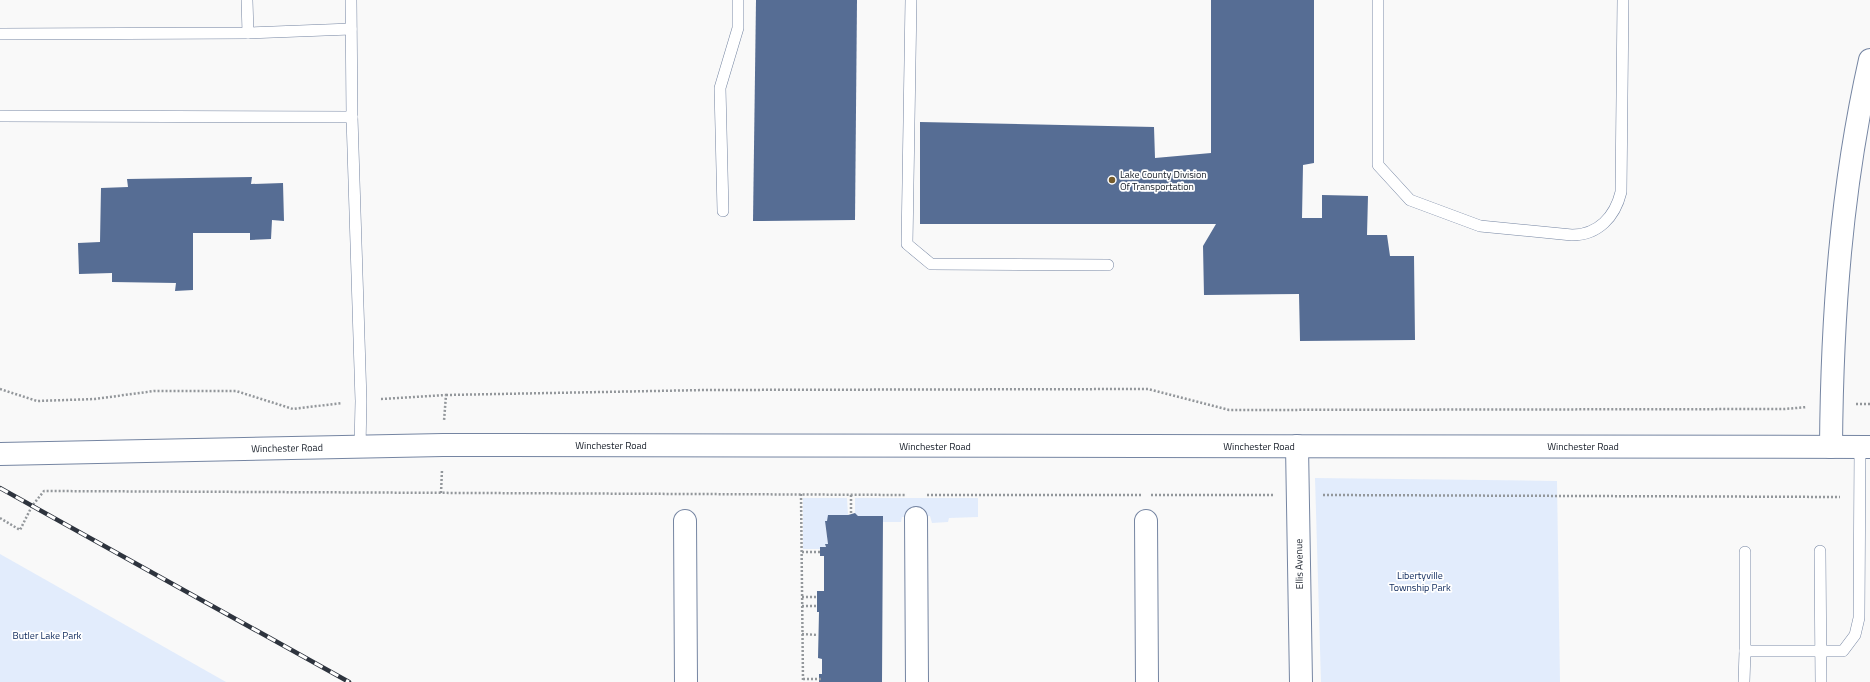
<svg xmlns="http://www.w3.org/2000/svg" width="1870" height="682" font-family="'Titillium Web',sans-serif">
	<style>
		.green { fill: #e2ecfc }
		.building { fill: #566d94 }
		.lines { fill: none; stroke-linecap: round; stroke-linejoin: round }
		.lane-casing { stroke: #7585a2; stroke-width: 12 }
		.street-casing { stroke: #7585a2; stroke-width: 24 }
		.secondary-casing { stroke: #7585a2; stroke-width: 24 }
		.path { stroke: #93979b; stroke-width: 2.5; stroke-dasharray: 2 2; stroke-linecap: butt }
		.lane { stroke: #fff; stroke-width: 11 }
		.street { stroke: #fff; stroke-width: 22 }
		.secondary { stroke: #fff; stroke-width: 22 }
		.rail-casing { stroke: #2e343e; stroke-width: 4.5 }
		.rail { stroke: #fff; stroke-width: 3; stroke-dasharray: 9; stroke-linecap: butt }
		.poi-dot { fill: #755c2d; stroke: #fff; stroke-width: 1.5 }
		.labels { text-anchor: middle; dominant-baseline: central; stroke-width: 3.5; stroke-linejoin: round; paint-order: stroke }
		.poi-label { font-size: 10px; fill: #151c27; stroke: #fff; text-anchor: start }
		.street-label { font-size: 10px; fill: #151c27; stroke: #fff }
		.park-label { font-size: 10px; fill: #0c275a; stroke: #fff }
	</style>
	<rect width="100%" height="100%" fill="#f9f9f9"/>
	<g class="green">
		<path d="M1315 478 1557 481 1560 682H1321Z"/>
		<path d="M803 498H847L848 515 825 522 828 544H825L826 547H820V549H803Z"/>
		<path d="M855 498H978V517L949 518 948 522 932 523 930 516 902 517 901 522H883V516H858L855 513Z"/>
		<path d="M0 554 226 682H0Z"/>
	</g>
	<g class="building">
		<path d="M756 0H857L855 220 753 221Z"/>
		<path d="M1211 0H1314V163L1303 165 1302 218H1322V195L1368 196 1367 235H1387L1390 256H1414L1415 340 1300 341 1299 294 1204 295 1203 246 1216 224H920V122L1154 127 1155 158 1211 153Z"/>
		<path d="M252 177 251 184 283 183 284 221 272 220 271 239 250 240V233H193V290L175 291 176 283 112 282V273L79 274 78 243 100 242 101 188 128 187 127 179Z"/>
		<path d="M855 513 858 516H883L882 682H819V674H822V659L818 658 819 612H817V591H824V556H820V547H826L825 544H828L825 521H827L828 515H848Z"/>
	</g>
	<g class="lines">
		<g class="lane-casing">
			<g id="lane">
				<path d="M247 0 248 33"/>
				<path d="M351 0 352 117 361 401 360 447"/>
				<path d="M911 0 907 244 931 264 1108 265"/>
				<path d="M1378 0V165L1410 200 1480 226 1572 235C1598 235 1615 217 1621 192L1623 0"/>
				<path d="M0 34 248 33 351 29"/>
				<path d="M0 116 352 117"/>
				<path d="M723 211 720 88 738 28V0"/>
				<path d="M1820 551 1821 682"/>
				<path d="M1745 552V651H1843L1855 635 1859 618 1860 447"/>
				<path d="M1744 682 1745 651"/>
			</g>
		</g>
		<g class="street-casing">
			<g id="street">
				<path d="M1297 446 1301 682"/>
				<path d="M1831 447C1832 316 1841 189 1870 60"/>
				<path d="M916 518 917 682"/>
				<path d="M685 521 686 682"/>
				<path d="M1146 521 1147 682"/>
			</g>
		</g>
		<g class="secondary-casing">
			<path id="secondary" d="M0 454 443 445 1870 447"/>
		</g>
		<g class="path">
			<path d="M0 389 37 401 95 399 154 391H236L293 409 342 403"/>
			<path d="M446 395 706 390 1148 389 1229 410 1785 409 1807 407"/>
			<path d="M381 399 446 395 444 421"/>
			<path d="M1856 404H1870"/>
			<path d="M441 493 442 470"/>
			<path d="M801 494 803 682"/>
			<path d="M851 495V514"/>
			<path d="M927 495H1142"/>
			<path d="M1151 495H1274"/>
			<path d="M1323 495 1840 497"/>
			<path d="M0 518 20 530 32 506 44 491 906 495"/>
			<path d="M802 552H821"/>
			<path d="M802 597H818"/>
			<path d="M802 606H818"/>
			<path d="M802 634 818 635"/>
			<path d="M803 679H821"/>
		</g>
		<use href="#lane" class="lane"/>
		<use href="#street" class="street"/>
		<use href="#secondary" class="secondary"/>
		<g class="rail-casing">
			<path id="rail" d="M0 488 349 682"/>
		</g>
		<use href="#rail" class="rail"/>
	</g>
	<circle class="poi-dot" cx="1112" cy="180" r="4"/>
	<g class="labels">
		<g class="poi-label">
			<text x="1120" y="174">Lake County Division<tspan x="1120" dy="12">Of Transportation</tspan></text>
		</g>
		<g class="street-label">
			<text x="611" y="445">Winchester Road</text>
			<text x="935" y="446">Winchester Road</text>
			<text x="1259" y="446">Winchester Road</text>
			<text x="1583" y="446">Winchester Road</text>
			<text transform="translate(287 448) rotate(-1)">Winchester Road</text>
			<text transform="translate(1299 564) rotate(-91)">Ellis Avenue</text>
		</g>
		<g class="park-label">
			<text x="1420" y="575">Libertyville<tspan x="1420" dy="12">Township Park</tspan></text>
			<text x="47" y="635">Butler Lake Park</text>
		</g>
	</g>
</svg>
